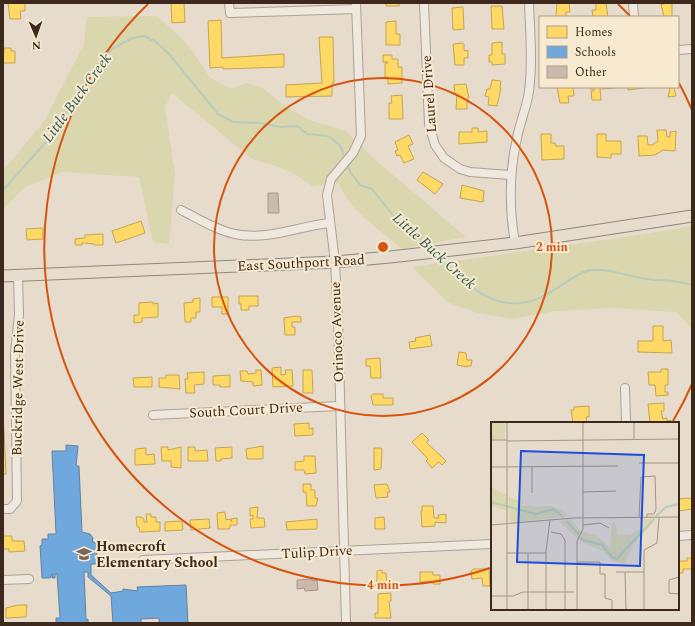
<svg xmlns="http://www.w3.org/2000/svg" width="695" height="626" font-family="Spectral,serif">
	<style>
		.green { fill: #dad6ad }
		.homes { fill: #ffd966; stroke: #c4a450 }
		.schools { fill: #6fa8dc; stroke: #6082a2 }
		.lines { fill: none; stroke-linecap: round; stroke-linejoin: round }
		.stream { stroke: #b8cbbd; stroke-width: 2 }
		.building { fill: #cbb9ad; stroke: #a7978b }
		.minor-casing { stroke: #aca196; stroke-width: 10 }
		.major-casing { stroke: #91877c; stroke-width: 13 }
		.minor { stroke: #eee8df; stroke-width: 8 }
		.major { stroke: #e6ddcf; stroke-width: 11 }
		.ring { fill: none; stroke: #d7540e; stroke-width: 2 }
		.labels { text-anchor: middle; dominant-baseline: central; stroke-width: 4; stroke-linejoin: round; paint-order: stroke }
		.street-label { font-size: 14px; fill: #3c281c; stroke: #f8e9d1 }
		.poi-label { font-size: 14px; font-weight: bold; fill: #3c281c; stroke: #f8e9d1; text-anchor: start }
		.water-label { font-size: 15px; font-style: italic; fill: #2a5d54; stroke: #f8e9d1 }
		.inset-river { fill: none; stroke: #b8cbbd; stroke-width: 2 }
		.inset-road { fill: none; stroke: #a39486; stroke-width: 1 }
		.view { fill: #1d4ed8; fill-opacity: 0.15; stroke: #1d4ed8; stroke-width: 2 }
		.inset-edge { fill: none; stroke: #3c281c; stroke-width: 2 }
		.centre { fill: #d7540e; stroke: #f8e9d1; stroke-width: 2 }
		.ring-label { font-size: 12px; text-anchor: middle; font-weight: bold; fill: #d7540e; stroke: #f8e9d1; stroke-width: 4; stroke-linejoin: round; paint-order: stroke }
	</style>
	<rect width="100%" height="100%" fill="#e7dccc"/>
	<g class="green">
		<path d="M157 16 180 37 194 53 210 78 232 89 246 83 262 88 284 105 309 120 346 131 372 157 466 237 402 249C383 232 346 208 339 183L312 186 298 176 276 166 252 159 172 93 165 107 175 174 169 244 153 242 139 177 62 172 25 187 3 210V171L45 120 84 44 87 17Z"/>
		<path d="M692 226V332L691 328 676 312 613 308 555 311 512 319 478 313 449 303 412 267 633 236Z"/>
	</g>
	<g class="homes">
		<path d="M8 3H25V11H20L21 19H10Z"/>
		<path d="M171 3H184L185 22 172 23Z"/>
		<rect x="386" y="3" width="13" height="3"/>
		<path d="M557 3H569L570 12H566V17H556Z"/>
		<path d="M596 3H606L608 17H593L592 10H596Z"/>
		<path d="M672 3V17H664L661 4Z"/>
		<path d="M491 6H502L504 29H492Z"/>
		<path d="M463 7 464 29 453 30 452 8Z"/>
		<path d="M221 20 222 58 284 54V67L223 69V67L210 68 208 21Z"/>
		<path d="M396 21V34H400V45H386V22Z"/>
		<path d="M319 37H333L334 83H332V96L286 97V85L322 83Z"/>
		<path d="M502 42V54H505V64L492 65V62H489V55H492V43Z"/>
		<path d="M462 43 464 44V51L468 50V58H464V65H455L453 44Z"/>
		<path d="M4 48H11V51H15V63H3Z"/>
		<path d="M383 55H392V59H398V67H402V83L388 84V77H385V63H388V62H383Z"/>
		<path d="M678 77 679 87 674 88 676 96 668 97 670 88 664 87H678Z"/>
		<path d="M492 80 501 81 500 88H501L497 106 488 105 489 97 485 96 487 89H490Z"/>
		<path d="M466 84 469 98H467V109H456L457 94H455L454 85Z"/>
		<path d="M557 87H573L574 96H568L569 103H560Z"/>
		<path d="M590 87H615V88L600 89 601 100H592L591 91H594V89H590Z"/>
		<path d="M628 87H644V88L628 90Z"/>
		<path d="M402 95 403 119H389V103H392L391 96Z"/>
		<path d="M472 128H478V132L487 131V142L459 144V132H472Z"/>
		<path d="M657 130H666L667 137H670V132L676 131 675 151 663 150 655 155 639 156 638 136H647L648 145H652L658 141Z"/>
		<path d="M541 134H551V143H555L556 146H564V159L542 160Z"/>
		<path d="M597 134H606V141H621V154H611V158L597 157Z"/>
		<path d="M409 135 413 144 408 146 414 159 404 163 400 155 397 156 395 151 398 150 395 142Z"/>
		<path d="M423 172 443 184 435 194 417 180Z"/>
		<path d="M462 185 484 191 483 202 460 198Z"/>
		<path d="M141 221 145 233 116 243 112 231Z"/>
		<path d="M43 228V239L27 240 26 229Z"/>
		<path d="M103 234V245H94V244L85 243H82V245H75V239L85 238V235Z"/>
		<path d="M239 296H258V306H249V310H241V304H239Z"/>
		<path d="M212 297H228V314H222V307H212Z"/>
		<path d="M200 298V312H196V318H191V322H185L184 303 193 302V299Z"/>
		<path d="M153 302V304L158 303V317L142 318V322L134 323V315H139V303Z"/>
		<path d="M296 316 301 317V322H292V327H295V335H285L284 318Z"/>
		<path d="M653 326H663V341L671 340 672 353 638 352V341H653Z"/>
		<path d="M430 335 432 346 410 349 409 342 416 341 415 338Z"/>
		<path d="M459 352 466 353 467 360H472L471 366H467V367L457 365Z"/>
		<path d="M380 358 381 378H371L370 366H366V359Z"/>
		<path d="M281 367V375L286 374 285 370H292L293 386 273 387 272 368Z"/>
		<path d="M661 369H668V385H665V392H668V395L656 396 655 385H649L648 372H661Z"/>
		<path d="M256 370H261L262 385 253 386V382L241 381 240 371H247L248 374 256 373Z"/>
		<path d="M303 370H312L313 393H303Z"/>
		<path d="M204 372V384L194 385 195 393H186L185 379H188L187 373Z"/>
		<path d="M166 375H179L180 389 159 387V378H166Z"/>
		<path d="M230 375V387H220V385H213V376Z"/>
		<path d="M152 377V387H134L133 378Z"/>
		<path d="M373 394H383V398H393V405H373L371 396Z"/>
		<path d="M664 403V411H661L663 419 667 418V421L671 420V423H650L648 404Z"/>
		<path d="M589 406V417H586L587 423H573L571 410H574V407Z"/>
		<path d="M3 411 6 474H3Z"/>
		<path d="M309 423V429L313 428V435L295 436 294 424Z"/>
		<path d="M422 433 429 440 426 442 446 461 442 465 439 462 432 468 426 461 428 459 412 442Z"/>
		<path d="M263 446V459H247L246 449Z"/>
		<path d="M161 447H168V450L181 447V468L171 467V461H162Z"/>
		<path d="M188 447H195V451L207 450 208 461H188Z"/>
		<path d="M232 447V458L221 459V461H216L215 448Z"/>
		<path d="M146 448V455L154 454 155 464 135 465V449Z"/>
		<path d="M374 448H381L382 450 381 469 374 470Z"/>
		<path d="M304 456H315L316 473 305 474 304 470H295V462L304 461Z"/>
		<path d="M303 484H311V490H315V498H318L316 506H307L306 492H303Z"/>
		<path d="M387 484 390 492H387L388 497 376 498 374 485Z"/>
		<path d="M688 498 692 499V509L679 511 678 499Z"/>
		<path d="M422 506H433L434 518H439L438 515 446 514V523L435 522V526L422 527 421 511H422Z"/>
		<path d="M258 507 257 518H264L265 527 251 528 250 519H253V515L250 516V508Z"/>
		<path d="M225 512 226 520 230 519 232 522 231 519 237 518V525H230V528L229 529H218L217 513Z"/>
		<path d="M146 514H151V517H156V522H160V531L140 532 139 527H137L136 517H141L144 519V522H147Z"/>
		<path d="M384 517 385 529H375V518Z"/>
		<path d="M209 519 210 528 191 530 190 520Z"/>
		<path d="M317 519V529L287 530 286 522Z"/>
		<path d="M182 521 183 530 165 531V522Z"/>
		<path d="M3 536H12V541H24L25 551 9 552V549H3Z"/>
		<path d="M687 558H692V569H683V573H678V561H687Z"/>
		<path d="M474 569H489L490 586H483L482 578 472 579 471 571Z"/>
		<path d="M382 570V573H386L387 583H377V571Z"/>
		<path d="M420 572H433V575H440V584H433V582H420Z"/>
		<path d="M391 593V601H389L391 618H375V613H378V594Z"/>
		<path d="M18 605H27L26 617 6 618V608Z"/>
	</g>
	<path class="schools" d="M66 445 78 446 76 466H79L82 532 90 534 93 538 92 542H96L97 557 99 560 98 566 97 564H91V575L111 593 123 591V589L138 591 137 587 186 585 188 623H159V618L141 619V623H113L111 596 88 577V572H84L86 620 88 619V623H56V618H60L57 574H55V578H52V574L50 578H42L40 546 42 545V539H48V534H56L52 451H66Z"/>
	<g class="lines">
		<g class="stream">
			<path d="M347 164 351 173 360 185 372 189 400 224 431 248"/>
			<path d="M3 190 54 133 103 59 112 49 132 38 144 36 156 42 169 54 218 114 233 122 259 123 281 127 297 126 307 134 328 136 340 145 345 158"/>
			<path d="M438 255C468 288 503 320 547 294 559 288 572 277 584 272 603 265 628 277 647 279 663 281 677 280 692 285"/>
		</g>
	</g>
	<g class="building">
		<path d="M268 193H278L279 213H268Z"/>
		<path d="M313 579V581L317 580 318 590 305 591 304 588 297 589V580Z"/>
	</g>
	<g class="lines">
		<g class="minor-casing">
			<g id="minor">
				<path d="M229 3 230 13 356 9"/>
				<path d="M424 3 429 124 435 145 444 158 460 169 470 172 511 175"/>
				<path d="M633 3 634 17"/>
				<path d="M678 50 692 49"/>
				<path d="M181 210C199 219 216 230 235 234 266 241 299 226 330 223"/>
				<path d="M515 243C509 208 509 173 517 138 520 122 527 107 529 91 533 62 530 32 529 3"/>
				<path d="M625 388 626 423"/>
				<path d="M153 415 339 406"/>
				<path d="M3 509H10L17 501 15 353 19 314 18 275"/>
				<path d="M678 536 692 535"/>
				<path d="M143 560 492 544"/>
				<path d="M3 580 29 579"/>
				<path d="M346 623 338 319 335 262 327 195 331 179 353 153 361 136 356 3"/>
			</g>
		</g>
		<g class="major-casing">
			<path id="major" d="M3 276 335 262 390 257 515 243 692 216"/>
		</g>
		<use href="#minor" class="minor"/>
		<use href="#major" class="major"/>
	</g>
	<g class="ring">
		<circle cx="383" cy="247" r="169"/>
		<path d="M692 384A338 338 0 0 1 673 421M490 568A338 338 0 0 1 148 4M618 4A338 338 0 0 1 630 16M679 83A338 338 0 0 1 692 110"/>
	</g>
	<defs>
		<g id="school-bare" transform="scale(1.2)"><path d="M0-5L7-2L0 1L-7-2ZM-4 1L0 2.5L4 1V4Q0 6-4 4Z" fill="#78675a" stroke="#f8e9d1" stroke-width="2.5" paint-order="stroke"/></g>
	</defs>
	<g fill-rule="evenodd">
		<use href="#school-bare" x="84" y="554"/>
	</g>
	<g class="labels">
		<g class="street-label">
			<text transform="translate(429 94) rotate(-94)">Laurel Drive</text>
			<text transform="translate(301 263) rotate(-3)">East Southport Road</text>
			<text transform="translate(337 332) rotate(-92)">Orinoco Avenue</text>
			<text transform="translate(18 388) rotate(-89)">Buckridge West Drive</text>
			<text transform="translate(246 410) rotate(-3)">South Court Drive</text>
			<text transform="translate(317 552) rotate(-3)">Tulip Drive</text>
		</g>
		<g class="poi-label">
			<text x="96" y="546">Homecroft<tspan x="96" dy="16">Elementary School</tspan></text>
		</g>
		<g class="water-label">
			<text transform="translate(77 98) rotate(-54)">Little Buck Creek</text>
			<text transform="translate(434 251) rotate(42)">Little Buck Creek</text>
		</g>
	</g>
	<g transform="translate(491 422)">
		<rect width="188" height="188" fill="#e7dccc"/>
		<path d="M0 0H14V17H0ZM0 65 15 73V88L0 84ZM18 75 28 79 31 84H60L71 88 78 94 19 101ZM79 97 90 109 106 114 119 126 121 100H124L126 112 139 113 151 106 153 97H165L142 123 134 141 122 140 112 129 89 119 68 99Z" fill="#dad6ad"/>
		<path class="inset-river" d="M0 80 45 92 63 87 72 95M165 94 175 85 188 82M75 99 88 112M89 115 92 118 111 123 122 136 126 137 163 97"/>
		<path class="inset-road" d="M0 18H16M143 18V0M16 19 188 17M148 41H188M0 45 127 44M92 70 125 69M41 71V45M148 95 150 55 164 54 165 87 163 92H156V95M0 103 82 96 188 95M92 103 109 101 118 106M60 110 70 112 74 118V188M16 131H55M37 131V188M86 140H109V152H114V176L121 178V188M125 150H153M134 150 135 188M188 155 178 158V171L188 172M0 174H22L32 170H83M16 188V0M55 188V129L59 98M86 188V119L92 107V0M153 188V128L166 121 168 96"/>
		<path class="view" d="M30 29 153 33 149 144 26 140Z"/>
		<rect width="188" height="188" class="inset-edge"/>
	</g>
	<circle cx="383" cy="247" r="6" class="centre"/>
	<g class="ring-label">
		<text x="552" y="251">2 min</text>
		<text x="383" y="589">4 min</text>
	</g>
	<rect width="695" height="626" fill="none" stroke="#3c281c" stroke-width="8"/>
	<rect x="539" y="16" width="140" height="72" fill="#f8e9d1" stroke="#ad9c89"/>
	<rect x="547" y="26" width="20" height="12" fill="#ffd966" stroke="#ad9c89"/>
	<text x="575" y="36" font-size="12" fill="#3c281c">Homes</text>
	<rect x="547" y="46" width="20" height="12" fill="#6fa8dc" stroke="#ad9c89"/>
	<text x="575" y="56" font-size="12" fill="#3c281c">Schools</text>
	<rect x="547" y="66" width="20" height="12" fill="#cbb9ad" stroke="#ad9c89"/>
	<text x="575" y="76" font-size="12" fill="#3c281c">Other</text>
	<g transform="translate(36 36) rotate(178)" stroke="#f8e9d1" stroke-width="3" paint-order="stroke">
	<path d="M0-3L7 15L0 10L-7 15Z" fill="#3c281c"/>
	<text y="-6" font-size="11" font-weight="bold" text-anchor="middle" fill="#3c281c">N</text>
	</g>
</svg>
